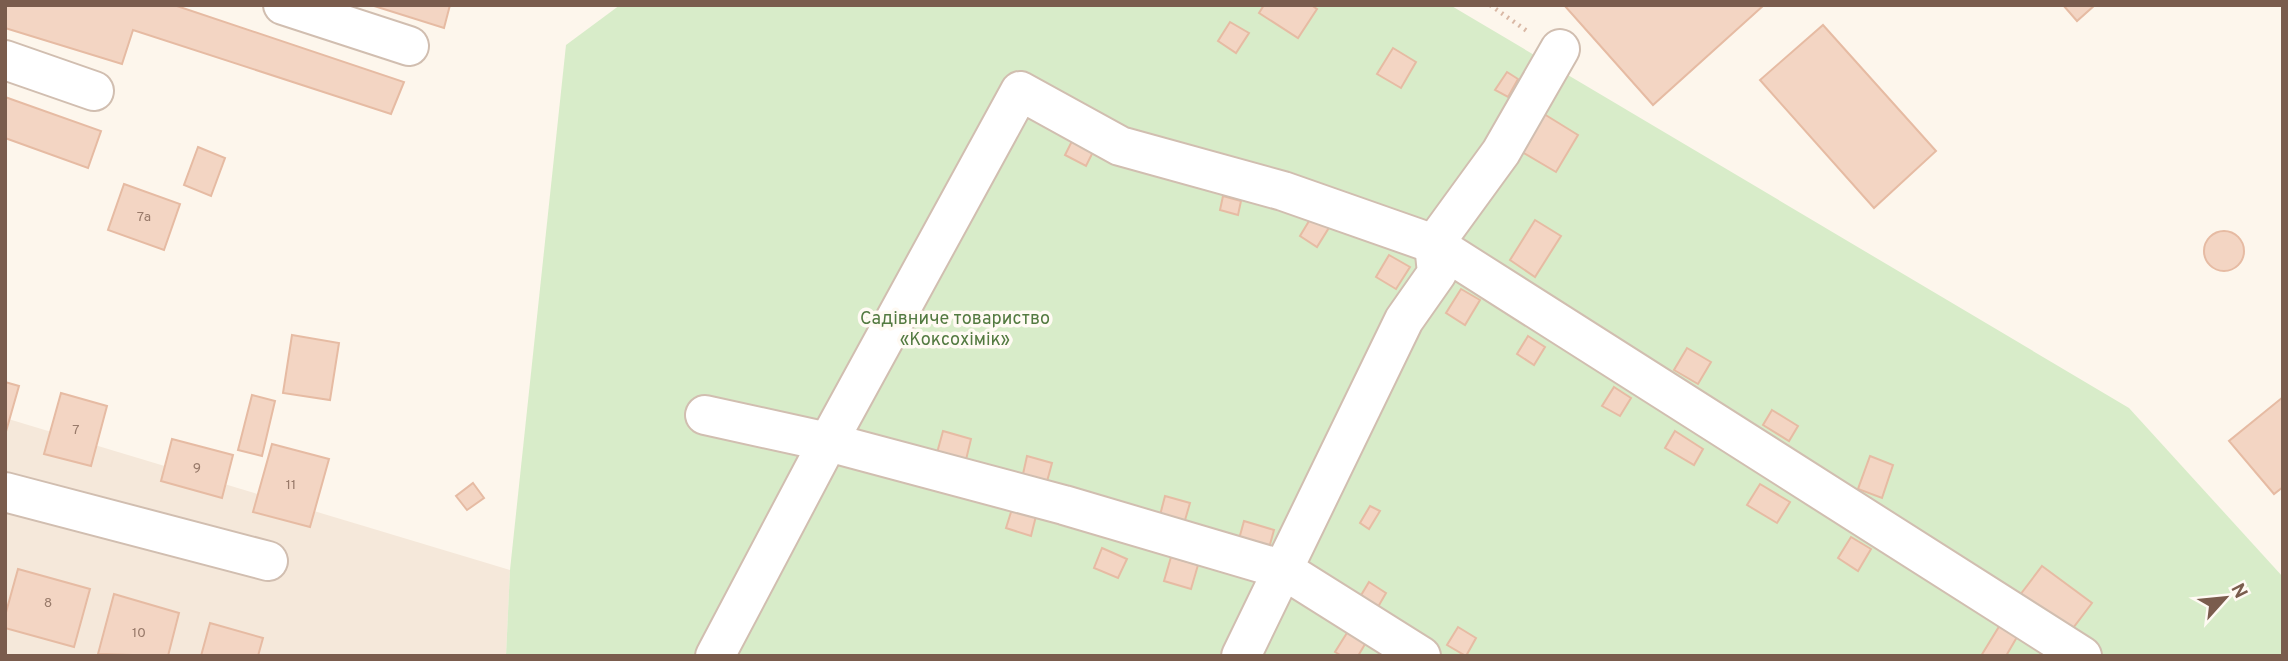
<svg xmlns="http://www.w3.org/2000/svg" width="2288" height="661" font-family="Overpass,sans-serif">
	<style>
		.residential { fill: #f5e8da }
		.green { fill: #d8ecc9 }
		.building { fill: #f3d5c3; stroke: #e6bba3; stroke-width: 2 }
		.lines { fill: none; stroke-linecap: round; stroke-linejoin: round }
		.minor-casing { stroke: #d1beb0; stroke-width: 42 }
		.path { stroke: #d9b8a5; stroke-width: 4.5; stroke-dasharray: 2 5; stroke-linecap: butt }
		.minor { stroke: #fff; stroke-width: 38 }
		.labels { text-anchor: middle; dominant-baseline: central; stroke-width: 7; stroke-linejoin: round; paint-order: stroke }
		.number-label { font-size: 14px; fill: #987a6a }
		.park-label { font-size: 18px; fill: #537a41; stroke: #fffaf3 }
	</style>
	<rect width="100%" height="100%" fill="#fdf6ec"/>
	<path class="residential" d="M5 418 510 570 506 656H5Z"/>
	<path class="green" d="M620 5H1450L2129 408 2283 577V656H506L510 570 566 45Z"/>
	<g class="building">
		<path d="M5 5H174L404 82 391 114 133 30 122 64 5 28Z"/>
		<path d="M371 5H450L444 28Z"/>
		<path d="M1264 5H1311L1317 9 1298 38 1259 13Z"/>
		<path d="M1564 5H1764L1653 105Z"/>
		<path d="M2063 5H2095L2077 21Z"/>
		<path d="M1230 22 1249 33 1236 53 1218 41Z"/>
		<path d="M1823 25 1936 151 1874 208 1760 80Z"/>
		<path d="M1393 48 1416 62 1401 88 1377 74Z"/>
		<path d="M1507 72 1518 79 1508 97 1495 90Z"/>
		<path d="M5 97 101 131 88 168 5 138Z"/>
		<path d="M1544 114 1578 135 1556 172 1522 152Z"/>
		<path d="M1075 135 1096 146 1086 166 1065 155Z"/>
		<path d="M198 147 225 158 211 196 184 185Z"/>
		<path d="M124 184 180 204 164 250 108 230Z"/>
		<path d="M1223 196 1241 201 1238 215 1220 210Z"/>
		<path d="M1312 216 1330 226 1317 247 1300 236Z"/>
		<path d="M1535 220 1561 236 1535 277 1510 260Z"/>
		<circle cx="2224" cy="251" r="20"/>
		<path d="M1389 255 1410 267 1396 289 1376 277Z"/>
		<path d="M1461 289 1480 300 1465 325 1446 313Z"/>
		<path d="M292 335 339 343 330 400 283 393Z"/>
		<path d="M1528 336 1545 347 1534 365 1517 354Z"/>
		<path d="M1687 348 1711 362 1698 384 1674 370Z"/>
		<path d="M5 382 19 386 5 435Z"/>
		<path d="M1614 387 1631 398 1620 416 1602 406Z"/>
		<path d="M61 393 107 406 91 466 44 454Z"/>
		<path d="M252 395 275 401 262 456 238 450Z"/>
		<path d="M2283 397V487L2274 494 2229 441Z"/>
		<path d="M1772 410 1798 426 1789 441 1763 425Z"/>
		<path d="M943 431 971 439 964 468 935 460Z"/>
		<path d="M1675 431 1703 449 1694 465 1665 448Z"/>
		<path d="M172 439 233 455 222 498 161 481Z"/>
		<path d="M272 444 329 459 310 527 253 512Z"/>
		<path d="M1027 456 1052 463 1045 489 1021 483Z"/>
		<path d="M1870 456 1893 465 1882 498 1858 489Z"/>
		<path d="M473 483 484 498 467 510 456 496Z"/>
		<path d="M1760 484 1790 502 1777 523 1747 505Z"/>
		<path d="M1165 496 1190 503 1183 527 1159 519Z"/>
		<path d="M1370 506 1380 511 1369 529 1360 523Z"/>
		<path d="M1012 509 1036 516 1031 536 1006 528Z"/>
		<path d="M1244 521 1274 530 1269 548 1239 539Z"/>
		<path d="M1851 537 1871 549 1858 571 1838 558Z"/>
		<path d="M1102 548 1127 559 1118 578 1094 568Z"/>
		<path d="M1171 557 1198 565 1191 589 1164 581Z"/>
		<path d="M2042 566 2092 603 2070 632 2020 595Z"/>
		<path d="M18 569 90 589 74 647 5 628V616Z"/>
		<path d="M1369 582 1386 593 1378 607 1360 597Z"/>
		<path d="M114 594 179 613 168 656 98 654Z"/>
		<path d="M210 623 263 638 258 656H201Z"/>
		<path d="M2000 625 2017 637 2006 656H1981Z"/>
		<path d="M1458 627 1476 638 1466 656 1447 645Z"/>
		<path d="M1350 628 1368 639 1358 656H1342L1335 652Z"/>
	</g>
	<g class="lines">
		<g class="minor-casing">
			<g id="minor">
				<path d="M283 5 409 46"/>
				<path d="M5 60 94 91"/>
				<path d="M705 415 828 442 1064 505 1284 570 1421 656"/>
				<path d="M5 492 268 561"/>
				<path d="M715 656 828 442 1020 91 1120 146 1283 191 1434 244 2082 656"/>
				<path d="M1241 656 1404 320 1437 273 1434 244 1501 152 1560 49"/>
			</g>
		</g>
		<path class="path" d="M1490 5 1527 31"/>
		<use href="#minor" class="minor"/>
	</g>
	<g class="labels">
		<g class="number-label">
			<text x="144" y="217">7а</text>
			<text x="76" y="430">7</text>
			<text x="197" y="468">9</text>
			<text x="291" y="485">11</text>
			<text x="48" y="603">8</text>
			<text x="139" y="633">10</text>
		</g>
		<g class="park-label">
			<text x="955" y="319">Садівниче товариство<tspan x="955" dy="21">«Коксохімік»</tspan></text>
		</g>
	</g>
	<rect width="2288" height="661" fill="none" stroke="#7a5c4d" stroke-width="14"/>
	<g transform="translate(2225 598) rotate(63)" stroke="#fffaf3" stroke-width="5" paint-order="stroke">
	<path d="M0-5L12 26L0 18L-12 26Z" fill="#7a5c4d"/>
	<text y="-10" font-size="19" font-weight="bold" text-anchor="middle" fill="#7a5c4d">N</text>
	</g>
</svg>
